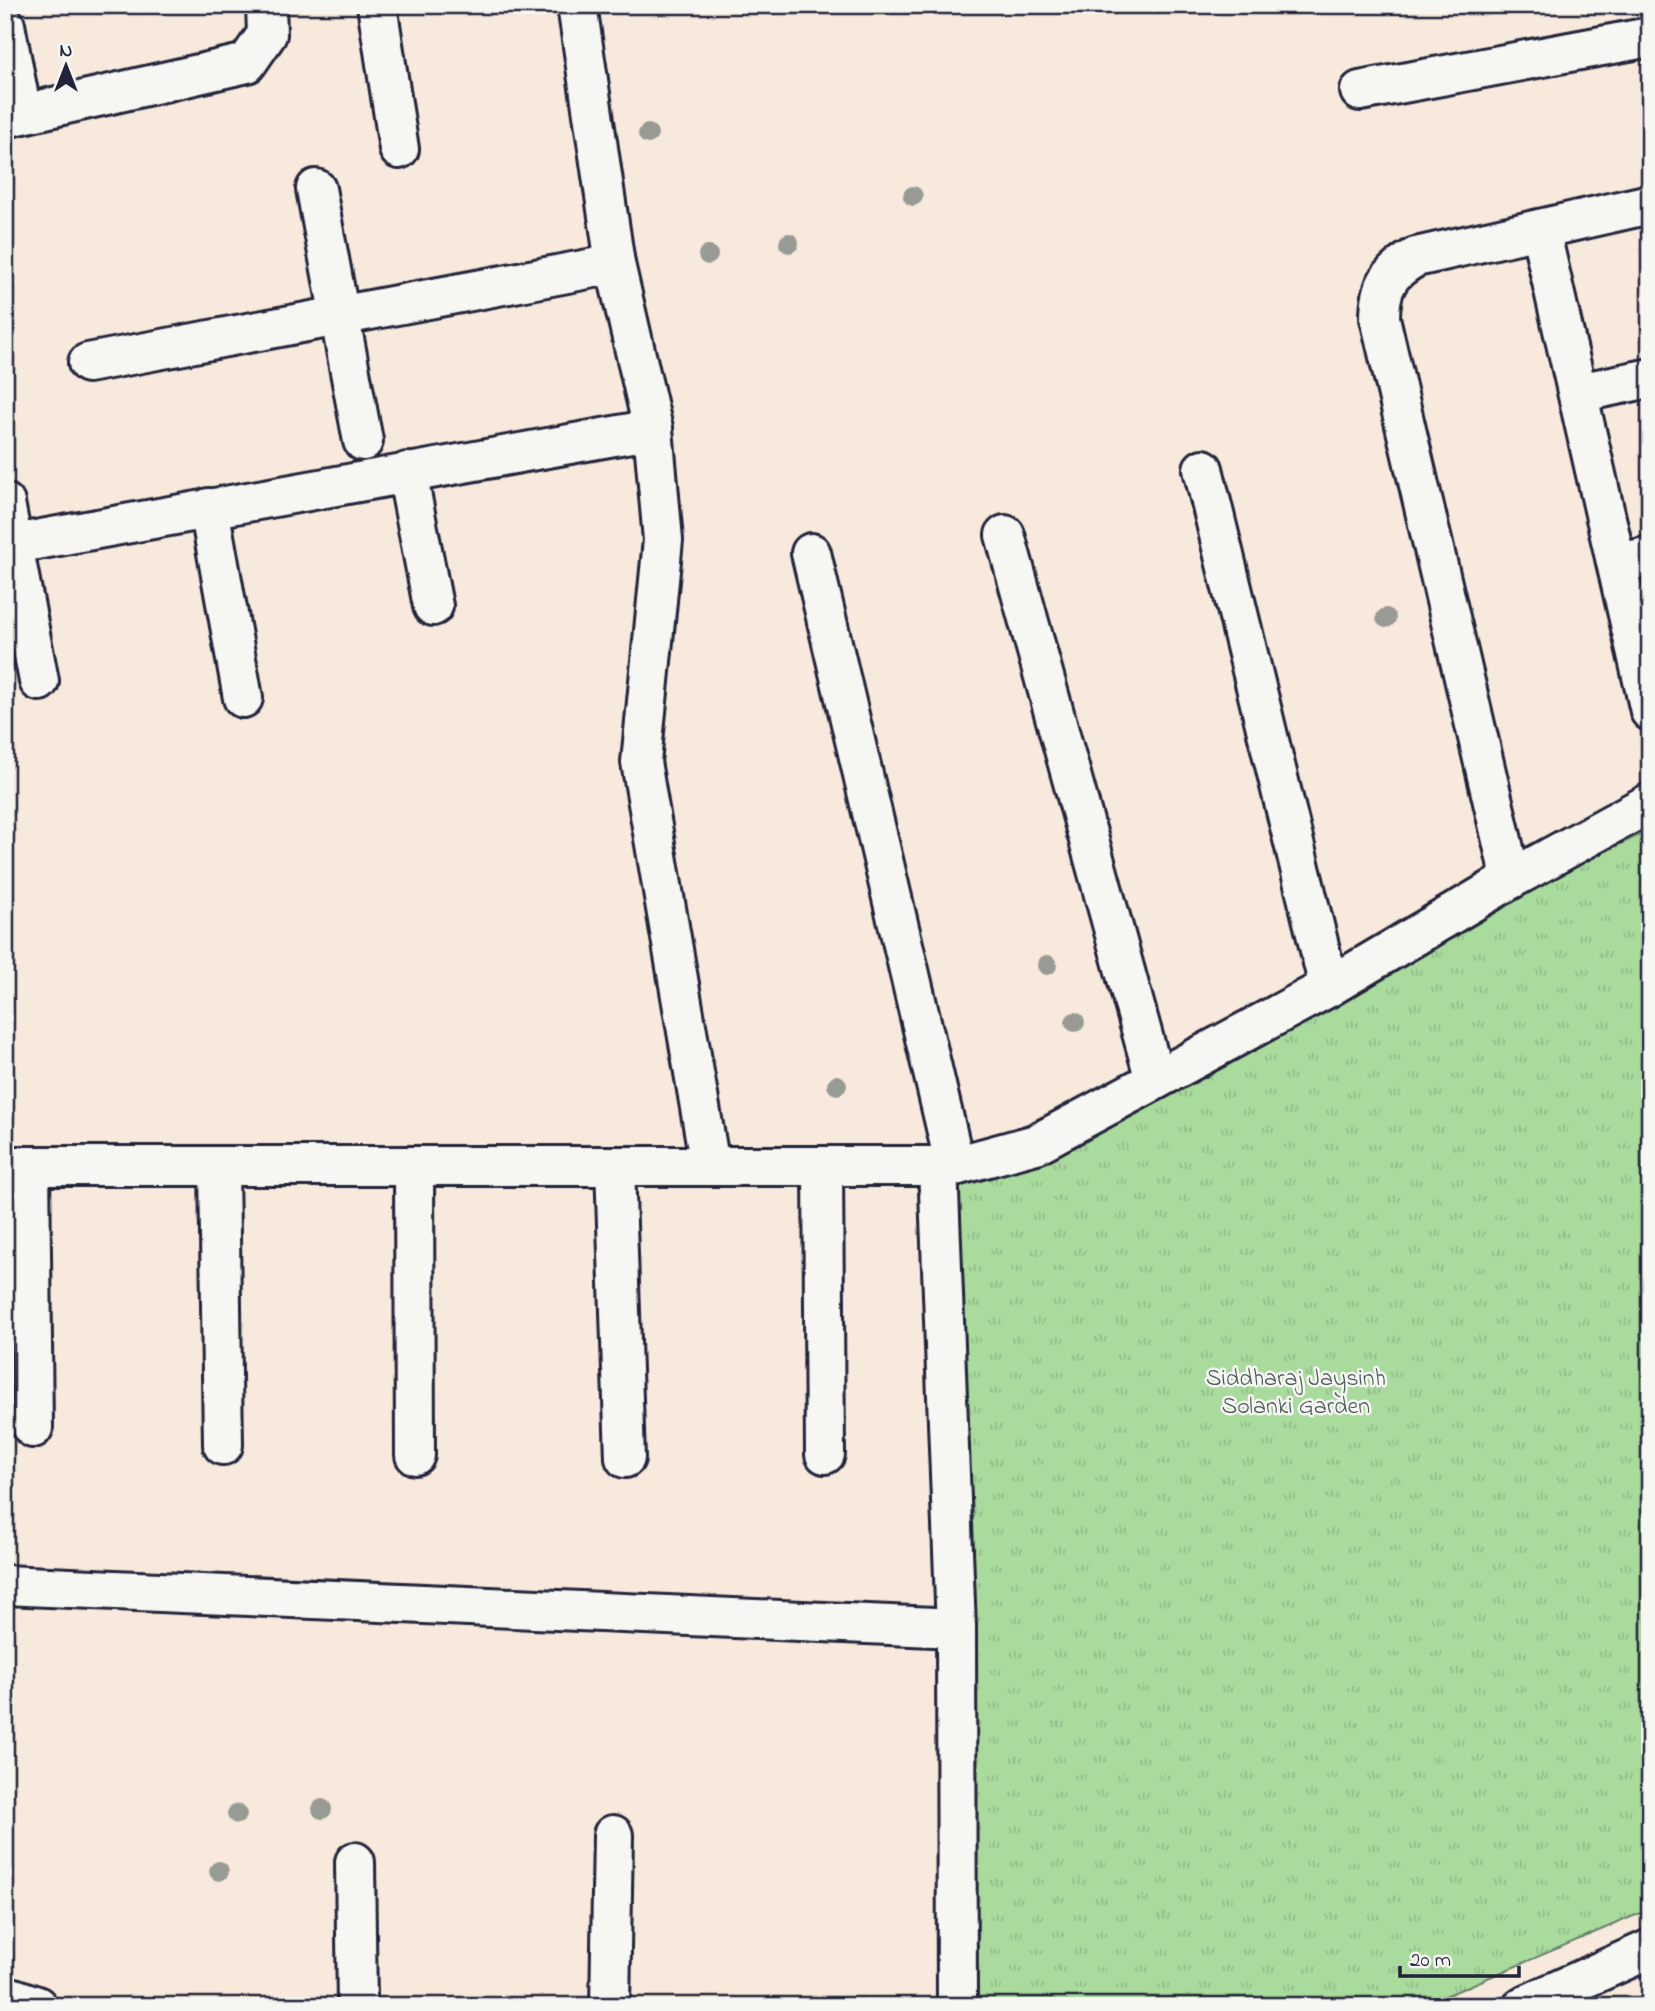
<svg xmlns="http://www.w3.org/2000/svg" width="1655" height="2011" font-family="'Indie Flower',sans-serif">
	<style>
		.park { fill: url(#park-tufts); stroke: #667e6c; stroke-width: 2 }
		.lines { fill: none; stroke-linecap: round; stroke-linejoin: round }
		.street-casing { stroke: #22223b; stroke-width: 44 }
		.secondary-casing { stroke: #22223b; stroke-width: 44 }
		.street { stroke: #f6f6f2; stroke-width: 38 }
		.secondary { stroke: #f6f6f2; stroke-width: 38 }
		.tree { fill: #989b93 }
		.labels { text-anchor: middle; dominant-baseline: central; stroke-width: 5; stroke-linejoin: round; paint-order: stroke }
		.park-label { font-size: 24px; fill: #4a5a58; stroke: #f6f6f2 }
	</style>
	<defs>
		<pattern id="park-tufts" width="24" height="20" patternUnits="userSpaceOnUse" patternTransform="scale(1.75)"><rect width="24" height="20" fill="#a9db9d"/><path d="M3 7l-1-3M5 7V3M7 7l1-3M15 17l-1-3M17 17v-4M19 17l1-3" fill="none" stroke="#91bc88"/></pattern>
	</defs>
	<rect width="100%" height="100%" fill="#f7eadc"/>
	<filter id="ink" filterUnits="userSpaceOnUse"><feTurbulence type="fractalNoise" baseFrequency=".0143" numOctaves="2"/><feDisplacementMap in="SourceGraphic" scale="14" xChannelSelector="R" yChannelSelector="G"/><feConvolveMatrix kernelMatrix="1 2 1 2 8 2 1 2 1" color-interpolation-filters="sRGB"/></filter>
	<g filter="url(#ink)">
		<path class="park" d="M1650 830V1909L1422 2006H954L938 1166Z"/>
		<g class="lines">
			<g class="street-casing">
				<g id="street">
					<path d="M377 5 399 149"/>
					<path d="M577 5 615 264 653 429 663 540 641 762 710 1166"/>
					<path d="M5 25 22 114"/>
					<path d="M1360 91 1650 37"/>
					<path d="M5 118 247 63 267 34 266 5"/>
					<path d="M316 189 363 441"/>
					<path d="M1540 229 1650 711"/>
					<path d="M88 363 615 264"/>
					<path d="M1578 393 1650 378"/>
					<path d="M1203 469 1329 987"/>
					<path d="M407 472 433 606"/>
					<path d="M5 503 39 681"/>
					<path d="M209 508 243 698"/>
					<path d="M1005 535 1155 1080"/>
					<path d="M14 544 653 429"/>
					<path d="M811 553 955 1166"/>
					<path d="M1617 564 1650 556"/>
					<path d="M1511 879 1380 318C1380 286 1389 272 1416 257L1650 204"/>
					<path d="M5 1166H955L1036 1144 1329 987 1511 879 1650 803"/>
					<path d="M30 1166 33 1428"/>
					<path d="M219 1166 223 1445"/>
					<path d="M414 1166 415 1455"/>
					<path d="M615 1166 625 1458"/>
					<path d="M823 1166 825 1454"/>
					<path d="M938 1166 956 1628 957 2006"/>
					<path d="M5 1585 956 1628"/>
					<path d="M355 1862 357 2006"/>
					<path d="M5 1995 37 2006"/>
					<path d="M610 2006 613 1835"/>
				</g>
			</g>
			<g class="secondary-casing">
				<path id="secondary" d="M1523 2006 1650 1949"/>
			</g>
			<use href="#street" class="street"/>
			<use href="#secondary" class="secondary"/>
		</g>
		<g class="tree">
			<circle cx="648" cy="134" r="10"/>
			<circle cx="913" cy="196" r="10"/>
			<circle cx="789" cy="243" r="10"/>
			<circle cx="708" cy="255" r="10"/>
			<circle cx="1386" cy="618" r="10"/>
			<circle cx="1047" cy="965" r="10"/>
			<circle cx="1075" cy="1022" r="10"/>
			<circle cx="837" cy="1085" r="10"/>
			<circle cx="322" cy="1809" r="10"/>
			<circle cx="237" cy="1814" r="10"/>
			<circle cx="219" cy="1871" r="10"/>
		</g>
	</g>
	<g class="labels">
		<g class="park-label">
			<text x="1296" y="1379">Siddharaj Jaysinh<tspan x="1296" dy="28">Solanki Garden</tspan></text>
		</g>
	</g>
	<rect width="1655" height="2011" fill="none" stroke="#f6f6f2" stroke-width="28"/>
	<rect x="14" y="14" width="1627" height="1983" fill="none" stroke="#22223b" stroke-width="2.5" filter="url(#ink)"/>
	<g transform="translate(66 66)" stroke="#f6f6f2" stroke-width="5" paint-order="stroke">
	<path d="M0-5L12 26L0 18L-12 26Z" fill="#22223b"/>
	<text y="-10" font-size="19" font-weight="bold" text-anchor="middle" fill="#22223b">N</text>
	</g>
	<path d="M1400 1966v10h119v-10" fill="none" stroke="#22223b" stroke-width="3.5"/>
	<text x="1410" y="1966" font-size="21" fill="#22223b" stroke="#f6f6f2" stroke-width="5" paint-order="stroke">20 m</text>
</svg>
